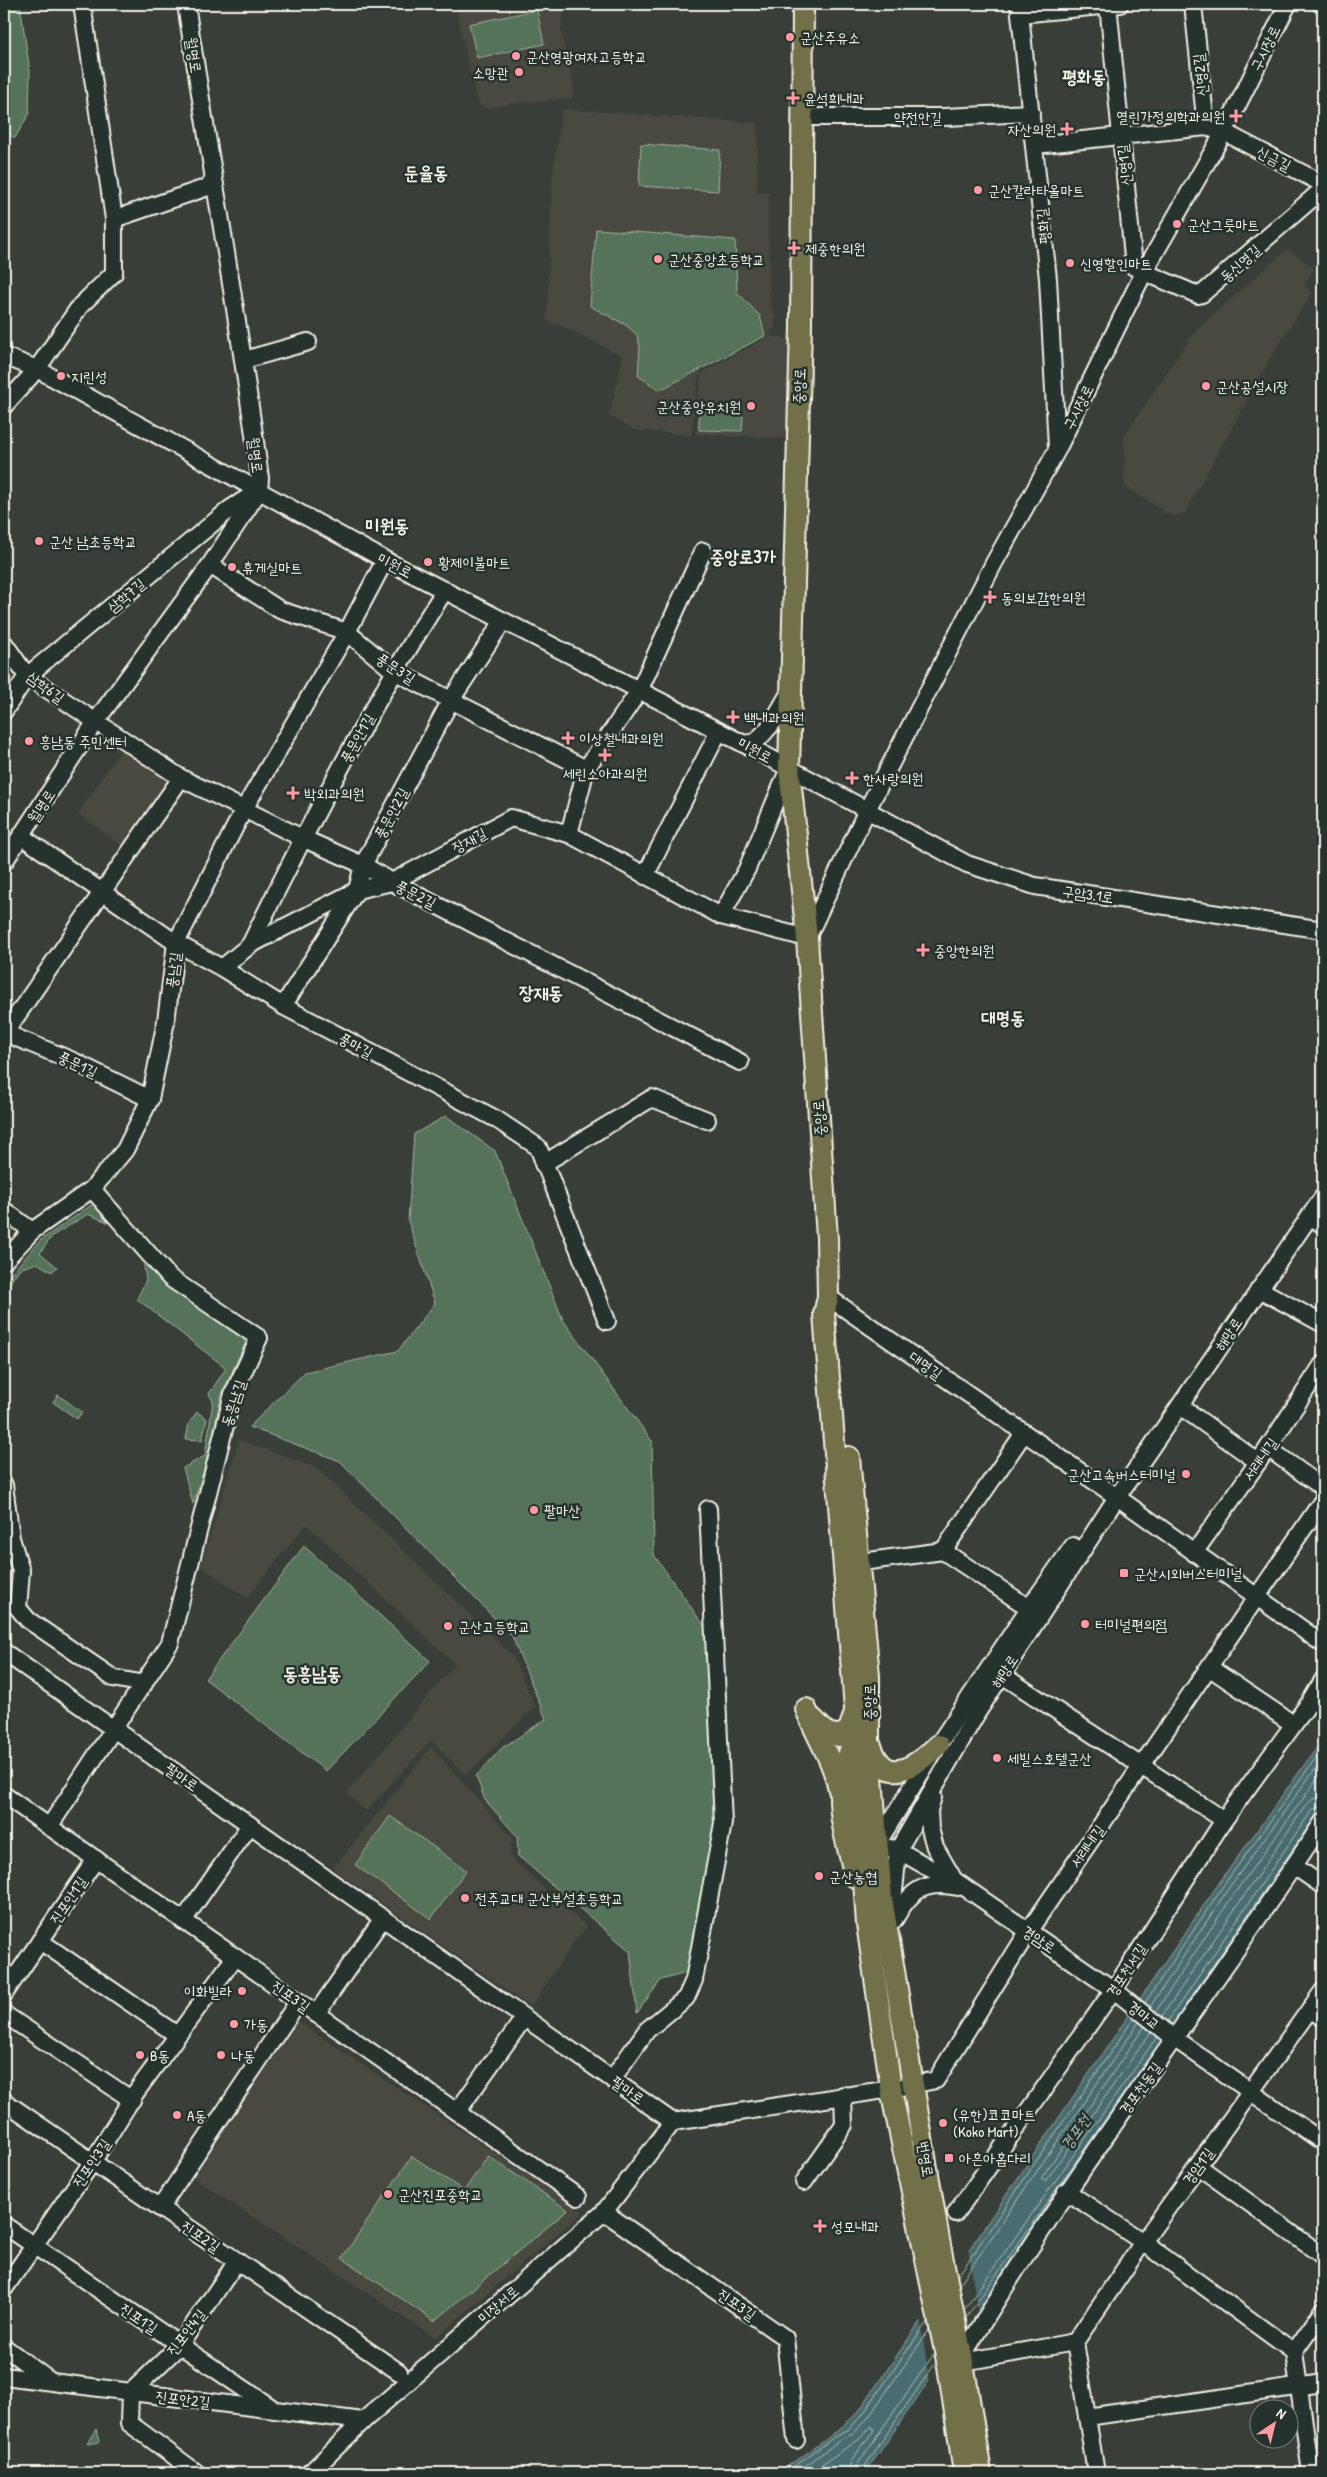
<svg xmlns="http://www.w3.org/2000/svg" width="1327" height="2477" font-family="'Patrick Hand','Poor Story',sans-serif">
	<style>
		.built { fill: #494a43 }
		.green { fill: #55725a; stroke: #a4b2a1 }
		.water { fill: #496c6f; stroke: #8da19f }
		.pier { fill: #393f38 }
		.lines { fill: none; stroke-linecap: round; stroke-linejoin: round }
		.shore { stroke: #b0bcb8; stroke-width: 1 }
		.minor-casing { stroke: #f4f1e8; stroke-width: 20 }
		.major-casing { stroke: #f4f1e8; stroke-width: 24 }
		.minor { stroke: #26332d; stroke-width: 16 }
		.major { stroke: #71704a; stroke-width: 20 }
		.poi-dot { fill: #ff9aa2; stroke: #26332d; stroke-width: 2 }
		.labels { text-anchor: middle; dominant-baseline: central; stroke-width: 5; stroke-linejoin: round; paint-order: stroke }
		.poi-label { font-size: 15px; fill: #f4f1e8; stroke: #26332d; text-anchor: start }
		.street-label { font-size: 15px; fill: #f4f1e8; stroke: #26332d }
		.water-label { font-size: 16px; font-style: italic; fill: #b0bcb8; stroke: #26332d }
		.quarter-label { font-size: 18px; font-weight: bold; fill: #f4f1e8; stroke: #26332d }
	</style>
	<rect width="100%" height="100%" fill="#393f38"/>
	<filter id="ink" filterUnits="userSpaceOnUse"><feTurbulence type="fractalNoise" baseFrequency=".02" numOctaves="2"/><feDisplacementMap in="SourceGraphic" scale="10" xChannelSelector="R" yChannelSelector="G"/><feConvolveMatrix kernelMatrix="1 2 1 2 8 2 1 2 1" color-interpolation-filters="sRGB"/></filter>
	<g filter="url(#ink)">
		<g class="built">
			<path d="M455 4H568L562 19 561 32 574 89 572 98 515 103 487 108 481 106 476 98Z"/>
			<path d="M562 109 758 123 757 193H769L768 221 770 306 775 315V326L769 334 701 370 698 378 691 435 635 430 609 416 622 361 621 355 565 327 547 321 552 181Z"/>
			<path d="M1287 249 1314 268 1304 286 1312 293 1272 355 1184 514 1171 516 1125 486 1124 436 1196 330Z"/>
			<path d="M771 336 803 342 801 439 696 434 700 380 702 372Z"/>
			<path d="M126 742 191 785 138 856 78 814Z"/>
			<path d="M239 1440 317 1468 512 1655 535 1706 466 1775 431 1740 366 1811 347 1793 455 1664 306 1524 247 1598 201 1566Z"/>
			<path d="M431 1747 512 1838 510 1857 587 1927 575 1940 531 2007 333 1869Z"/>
			<path d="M297 2021 583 2212 435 2338 193 2177Z"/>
		</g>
		<g class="green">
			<path d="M4 4H20L30 72 29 114 15 138 4 132Z"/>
			<path d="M537 10 544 44 477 58 469 24Z"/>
			<path d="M641 144 720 150 718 191 639 186Z"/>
			<path d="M596 229 735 240 737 292 760 316 765 336 660 390 638 376 640 346 637 335 626 325 590 306Z"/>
			<path d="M701 411 741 414 743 416 742 431 699 430V413Z"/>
			<path d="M446 1116 495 1151 563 1320 652 1441 654 1555 707 1630 719 1829 689 1972 661 1980 637 2013 630 1951 518 1856 517 1836 485 1800 476 1776 502 1748 546 1719 512 1636 340 1461 249 1427 305 1372 398 1351 435 1303 408 1221 414 1134Z"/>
			<path d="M93 1204 112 1224 88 1214 52 1236 40 1253 57 1267 52 1272 37 1263 19 1269 8 1286 10 1301 4 1294V1281L41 1240Z"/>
			<path d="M143 1259 166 1285 244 1337 245 1344 221 1396 208 1458 193 1504 183 1468 205 1456 213 1401 209 1394 226 1368 137 1299 146 1280Z"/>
			<path d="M58 1395 82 1412 77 1419 53 1402Z"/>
			<path d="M197 1412 207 1419 202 1440 186 1439 189 1423Z"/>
			<path d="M304 1546 430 1661 326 1771 205 1679Z"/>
			<path d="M390 1816 466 1870 431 1919 355 1865Z"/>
			<path d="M412 2156 464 2191 488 2156 568 2210 434 2321 342 2258Z"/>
			<path d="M96 2429 100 2441 96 2443H87Z"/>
		</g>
		<path class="water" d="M1323 1739V1813L865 2473H764C771 2470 780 2471 786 2467 808 2453 842 2429 859 2411L1219 1883Z"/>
		<path class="pier" d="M968 2247 978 2314 930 2384 920 2319Z"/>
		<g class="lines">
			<g class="shore">
				<path d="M1145 2003 1223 1886 1323 1748"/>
				<path d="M1150 2007 1228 1889 1323 1758"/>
				<path d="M1156 2011 1234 1894 1323 1771"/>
				<path d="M1181 2012 1317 1814 1323 1811"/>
				<path d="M1162 2016 1306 1805 1313 1799 1323 1797"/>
				<path d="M1168 2021 1312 1810 1323 1805"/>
				<path d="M1144 2027 1042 2177V2180H1046L1151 2032"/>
				<path d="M958 2276 1134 2018"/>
				<path d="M959 2285 1139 2022"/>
				<path d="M964 2310 1157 2037"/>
				<path d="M966 2318 1133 2080"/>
				<path d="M785 2473 837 2435 849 2429 863 2414 927 2322"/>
				<path d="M796 2473 840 2440 853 2434 868 2418 929 2330"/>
				<path d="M808 2473 857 2441 872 2426 874 2430 851 2461 848 2473"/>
				<path d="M855 2473 857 2465 934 2354"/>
				<path d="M862 2473 863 2469 936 2362"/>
			</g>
			<g class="minor-casing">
				<g id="minor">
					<path d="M1019 4 1048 279 1057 447"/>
					<path d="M1108 4 1134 267"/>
					<path d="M1193 4 1206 127 1224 132 1323 184"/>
					<path d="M1321 4 1323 5"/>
					<path d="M1020 14 1120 4"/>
					<path d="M804 117H945L1031 113"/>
					<path d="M1035 145 1206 127"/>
					<path d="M114 219 208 187 213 180"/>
					<path d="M1144 272 1198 295 1202 294 1323 189"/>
					<path d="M4 356 37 369 385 560 744 744 967 864 1035 886 1323 930"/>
					<path d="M244 360 308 342"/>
					<path d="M4 406 37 369 80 306 114 273V219L82 4"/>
					<path d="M210 565 280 610 347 632 394 671 586 769"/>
					<path d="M4 643 27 676 181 778 302 838 363 865 392 882 740 1062"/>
					<path d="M4 711 27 676 230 509 255 493"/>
					<path d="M744 744 756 742 771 725 791 690"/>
					<path d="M569 834 586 769 639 691 703 551"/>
					<path d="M21 836 176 943 222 968 283 1006 496 1119 538 1147 607 1321"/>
					<path d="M4 862 96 721 210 565 259 491 260 478C239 319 210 162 186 4"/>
					<path d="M645 876 719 731"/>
					<path d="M721 916 747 869 789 768"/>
					<path d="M250 945C309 823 372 704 445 590"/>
					<path d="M222 968 250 945 357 890 392 882 511 818 569 834 721 916 807 938 867 810 994 563 1057 450 1144 272 1224 132 1288 4"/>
					<path d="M283 1006 357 890 363 865 451 700 503 621"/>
					<path d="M5 1033 73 1061 150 1099"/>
					<path d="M4 1034 181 778"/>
					<path d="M543 1164 652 1098 707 1120"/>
					<path d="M4 1210 32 1231"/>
					<path d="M1310 1216 1323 1225"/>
					<path d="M4 1261 32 1231 92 1189 125 1150 150 1099 166 1021 176 943 244 809 347 632 385 560"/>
					<path d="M1259 1289 1323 1324"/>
					<path d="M828 1297 1117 1497 1323 1644"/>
					<path d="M1180 1406 1258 1462"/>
					<path d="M1268 1448 1323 1488"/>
					<path d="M4 1485 11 1538 21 1571 18 1608 28 1620 113 1678 144 1684"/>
					<path d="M943 1551 1024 1433"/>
					<path d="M943 1551 1029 1608"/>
					<path d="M1194 1553 1268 1448 1323 1364"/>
					<path d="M847 1564 943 1551"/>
					<path d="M4 1652 673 2122 891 2089 936 2080 1028 1932 1323 1500"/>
					<path d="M1210 1668 1293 1724"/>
					<path d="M1002 1675 1224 1820"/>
					<path d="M4 1795 578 2197"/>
					<path d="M933 1797 929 1810 930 1829 935 1847 954 1880 1114 1990 1175 2039 1323 2142"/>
					<path d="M49 1827 170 1643 233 1394 259 1338 170 1278 92 1189"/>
					<path d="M877 1844 938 1745 1029 1608 1073 1546"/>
					<path d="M890 1848 898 1850 952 1881"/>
					<path d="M1294 1866 1323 1886"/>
					<path d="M894 1920C910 1891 923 1880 958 1887"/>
					<path d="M183 1921 250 1825"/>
					<path d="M891 1922 898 1850 977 1713 1117 1497 1323 1197"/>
					<path d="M40 1941 177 2035"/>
					<path d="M4 1994 96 1859"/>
					<path d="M1310 2009 1323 2018"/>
					<path d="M4 2014 132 2100"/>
					<path d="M316 2014 383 1918"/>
					<path d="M612 2079 647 2030 686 1998 694 1980 723 1823 708 1509"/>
					<path d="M4 2101 399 2372"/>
					<path d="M457 2112 524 2018"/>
					<path d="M1198 2166 1323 2256"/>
					<path d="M804 2182 844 2125 843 2095"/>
					<path d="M1066 2191 1143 2242 1294 2352"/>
					<path d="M160 2208 298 2002"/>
					<path d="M604 2212 785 2338 796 2440"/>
					<path d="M956 2213 1117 1985 1224 1820 1310 1702 1323 1680"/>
					<path d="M4 2225 272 2408"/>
					<path d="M4 2289 93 2161 136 2092 235 1957"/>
					<path d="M4 2347 50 2381"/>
					<path d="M962 2357C1072 2172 1205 2002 1323 1822"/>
					<path d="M963 2362 1075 2342"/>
					<path d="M4 2376 363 2421"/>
					<path d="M1087 2417 1323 2383"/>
					<path d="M197 2473 129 2423 130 2393 179 2346 237 2261"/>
					<path d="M310 2473 363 2421 604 2212 673 2122"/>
					<path d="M1096 2473 1075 2342 1143 2242 1323 1991"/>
					<path d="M1311 2473 1294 2352 1323 2311"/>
				</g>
			</g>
			<g class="major-casing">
				<g id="major">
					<path d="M803 4 801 326 789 768 807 938 827 1238 828 1297 824 1314 855 1709 854 1738 867 1924 892 2095 948 2366 964 2473"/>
					<path d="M849 1457 869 1676V1741L882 1899 939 2240 963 2362 981 2473"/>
					<path d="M806 1709C816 1736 834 1762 839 1790"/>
					<path d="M812 1718 827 1733 839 1736 849 1730 854 1715"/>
					<path d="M871 1746C886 1789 916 1766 938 1745"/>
					<path d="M851 1747C846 1761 840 1777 840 1792 839 1821 849 1850 855 1877"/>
				</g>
			</g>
			<use href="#minor" class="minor"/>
			<use href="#major" class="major"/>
		</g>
	</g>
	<g class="poi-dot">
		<circle cx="790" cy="37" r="5"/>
		<circle cx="516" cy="56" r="5"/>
		<circle cx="519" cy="72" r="5"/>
		<path d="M790.5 90.5h5v5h5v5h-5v5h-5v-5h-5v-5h5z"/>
		<path d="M1233.5 108.5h5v5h5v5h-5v5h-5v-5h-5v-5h5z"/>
		<path d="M1064.5 121.5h5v5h5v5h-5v5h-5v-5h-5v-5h5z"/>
		<circle cx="978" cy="190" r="5"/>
		<circle cx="1177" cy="224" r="5"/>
		<path d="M791.5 240.5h5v5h5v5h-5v5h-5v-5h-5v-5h5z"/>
		<circle cx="658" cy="259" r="5"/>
		<circle cx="1070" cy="263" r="5"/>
		<circle cx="61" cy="376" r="5"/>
		<circle cx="1206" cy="386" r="5"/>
		<circle cx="751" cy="406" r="5"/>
		<circle cx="39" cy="541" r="5"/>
		<circle cx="428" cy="562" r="5"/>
		<circle cx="232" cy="567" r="5"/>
		<path d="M987.5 589.5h5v5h5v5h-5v5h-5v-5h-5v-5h5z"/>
		<path d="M730.5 709.5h5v5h5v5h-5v5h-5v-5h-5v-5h5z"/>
		<path d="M565.5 730.5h5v5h5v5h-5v5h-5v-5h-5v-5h5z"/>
		<circle cx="29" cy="741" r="5"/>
		<path d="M602.5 747.5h5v5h5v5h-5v5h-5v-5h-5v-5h5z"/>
		<path d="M849.5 770.5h5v5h5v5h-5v5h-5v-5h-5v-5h5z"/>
		<path d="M290.5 785.5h5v5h5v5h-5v5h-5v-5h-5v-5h5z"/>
		<path d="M920.5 942.5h5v5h5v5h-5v5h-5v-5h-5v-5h5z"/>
		<circle cx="1186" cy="1474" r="5"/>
		<circle cx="534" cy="1510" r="5"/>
		<rect x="1119" y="1568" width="10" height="10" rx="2.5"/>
		<circle cx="1085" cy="1624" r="5"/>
		<circle cx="448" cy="1626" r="5"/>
		<circle cx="997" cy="1758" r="5"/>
		<circle cx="819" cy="1876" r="5"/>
		<circle cx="465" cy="1898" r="5"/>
		<circle cx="242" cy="1991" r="5"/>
		<circle cx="234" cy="2024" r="5"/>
		<circle cx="140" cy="2055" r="5"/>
		<circle cx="221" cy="2055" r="5"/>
		<circle cx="177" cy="2115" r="5"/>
		<circle cx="943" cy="2123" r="5"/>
		<rect x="944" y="2153" width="10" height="10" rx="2.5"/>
		<circle cx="388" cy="2194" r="5"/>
		<path d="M817.5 2218.5h5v5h5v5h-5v5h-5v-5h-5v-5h5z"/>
	</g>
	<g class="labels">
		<g class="poi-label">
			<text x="800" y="37">군산주유소</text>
			<text x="526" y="56">군산영광여자고등학교</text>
			<text x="509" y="72" text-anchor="end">소망관</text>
			<text x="804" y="98">윤석희내과</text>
			<text x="1225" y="116" text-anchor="end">열린가정의학과의원</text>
			<text x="1056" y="129" text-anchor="end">자산의원</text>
			<text x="988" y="190">군산칼라타올마트</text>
			<text x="1187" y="224">군산그릇마트</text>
			<text x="805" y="248">제중한의원</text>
			<text x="668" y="259">군산중앙초등학교</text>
			<text x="1080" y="263">신영할인마트</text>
			<text x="71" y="376">지린성</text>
			<text x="1216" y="386">군산공설시장</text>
			<text x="741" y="406" text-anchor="end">군산중앙유치원</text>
			<text x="49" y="541">군산 남초등학교</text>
			<text x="438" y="562">황제이불마트</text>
			<text x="242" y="567">휴게실마트</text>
			<text x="1001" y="597">동의보감한의원</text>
			<text x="744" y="717">백내과의원</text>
			<text x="579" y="738">이상철내과의원</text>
			<text x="39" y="741">흥남동 주민센터</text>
			<text x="605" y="773" text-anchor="middle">세린소아과의원</text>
			<text x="863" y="778">한사랑의원</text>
			<text x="304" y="793">박외과의원</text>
			<text x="934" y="950">중앙한의원</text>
			<text x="1176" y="1474" text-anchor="end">군산고속버스터미널</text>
			<text x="544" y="1510">팔마산</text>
			<text x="1134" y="1573">군산시외버스터미널</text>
			<text x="1095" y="1624">터미널편의점</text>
			<text x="458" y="1626">군산고등학교</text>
			<text x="1007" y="1758">세빌스호텔군산</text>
			<text x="829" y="1876">군산농협</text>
			<text x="475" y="1898">전주교대 군산부설초등학교</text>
			<text x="232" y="1991" text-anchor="end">이화빌라</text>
			<text x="244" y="2024">가동</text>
			<text x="150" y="2055">B동</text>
			<text x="231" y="2055">나동</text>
			<text x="953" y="2114">(유한)코코마트<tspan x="953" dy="17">(Koko Mart)</tspan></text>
			<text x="187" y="2115">A동</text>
			<text x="959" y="2158">아흔아홉다리</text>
			<text x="398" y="2194">군산진포중학교</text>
			<text x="831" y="2226">성모내과</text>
		</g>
		<g class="street-label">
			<text transform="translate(1265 48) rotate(-64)">구시장로</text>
			<text transform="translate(194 55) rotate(81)">월명로</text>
			<text transform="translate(1200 75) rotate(-96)">신영2길</text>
			<text x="918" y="117">약전안길</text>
			<text transform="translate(1274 158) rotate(27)">신금길</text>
			<text transform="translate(1124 165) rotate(-96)">신영1길</text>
			<text transform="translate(1043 226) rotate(-96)">평화길</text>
			<text transform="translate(1240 263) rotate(-42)">동신영길</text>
			<text transform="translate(799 386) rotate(-88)">중앙로</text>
			<text transform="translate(1078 407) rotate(-63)">구시장로</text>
			<text transform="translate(256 455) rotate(83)">월명로</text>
			<text transform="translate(395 565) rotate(27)">미원로</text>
			<text transform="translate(126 595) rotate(-40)">삼학7길</text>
			<text transform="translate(396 668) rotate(33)">풍문3길</text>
			<text transform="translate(46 687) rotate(36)">삼학6길</text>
			<text transform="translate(357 738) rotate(-61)">풍문안1길</text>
			<text transform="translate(755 750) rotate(28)">미원로</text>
			<text transform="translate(41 806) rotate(-57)">월명로</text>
			<text transform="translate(391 813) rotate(-62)">풍문안2길</text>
			<text transform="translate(469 840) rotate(-28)">장재길</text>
			<text transform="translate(416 894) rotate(27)">풍문2길</text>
			<text transform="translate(1088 894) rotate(8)">구암3.1로</text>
			<text transform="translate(173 970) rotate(-83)">풍남길</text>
			<text transform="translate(356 1045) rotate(28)">풍마길</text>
			<text transform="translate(78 1064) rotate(25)">풍문1길</text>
			<text transform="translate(819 1118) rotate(-94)">중앙로</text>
			<text transform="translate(1228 1334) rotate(-56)">해망로</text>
			<text transform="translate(926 1365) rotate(35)">대명길</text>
			<text transform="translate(233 1403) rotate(-72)">동흥남길</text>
			<text transform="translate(1260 1459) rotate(-55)">서래내길</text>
			<text transform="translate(1004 1671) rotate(-57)">해망로</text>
			<text transform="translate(869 1702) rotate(-90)">중앙로</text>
			<text transform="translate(182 1777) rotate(35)">팔마로</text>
			<text transform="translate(1087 1846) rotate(-55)">서래내길</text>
			<text transform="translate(68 1900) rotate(-56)">진포안1길</text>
			<text transform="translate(1039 1939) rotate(34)">경암로</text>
			<text transform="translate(1126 1970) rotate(-57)">경포천서길</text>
			<text transform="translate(291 1996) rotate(35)">진포3길</text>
			<text transform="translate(1144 2015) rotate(39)">경마교</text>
			<text transform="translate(1140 2088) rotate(-54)">경포천동길</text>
			<text transform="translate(628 2090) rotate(35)">팔마로</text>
			<text transform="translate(926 2159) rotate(81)">번영로</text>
			<text transform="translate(91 2163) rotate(-56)">진포안3길</text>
			<text transform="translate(1198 2166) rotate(-54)">경암1길</text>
			<text transform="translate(201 2236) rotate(34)">진포2길</text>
			<text transform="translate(498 2304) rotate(-41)">미장서로</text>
			<text transform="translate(737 2304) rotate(35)">진포3길</text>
			<text transform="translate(139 2318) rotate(34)">진포1길</text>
			<text transform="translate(186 2332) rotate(-52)">진포안4길</text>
			<text transform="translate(183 2399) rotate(7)">진포안2길</text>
		</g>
		<g class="water-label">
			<text transform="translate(1075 2132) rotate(-55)">경포천</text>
		</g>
		<g class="quarter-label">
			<text x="1084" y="76">평화동</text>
			<text x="426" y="172">둔율동</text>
			<text x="387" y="525">미원동</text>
			<text x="743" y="556">중앙로3가</text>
			<text x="541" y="992">장재동</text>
			<text x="1003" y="1017">대명동</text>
			<text x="312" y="1673">동흥남동</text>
		</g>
	</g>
	<rect width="1327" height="2477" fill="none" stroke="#26332d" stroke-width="20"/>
	<rect x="10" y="10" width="1307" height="2457" fill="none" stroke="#f4f1e8" stroke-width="2" filter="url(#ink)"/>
	<g transform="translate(1274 2424) rotate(35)"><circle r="24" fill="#26332d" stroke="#787f78"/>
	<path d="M0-4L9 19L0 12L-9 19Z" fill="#ff9aa2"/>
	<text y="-8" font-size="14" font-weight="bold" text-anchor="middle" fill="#f4f1e8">N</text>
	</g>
</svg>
